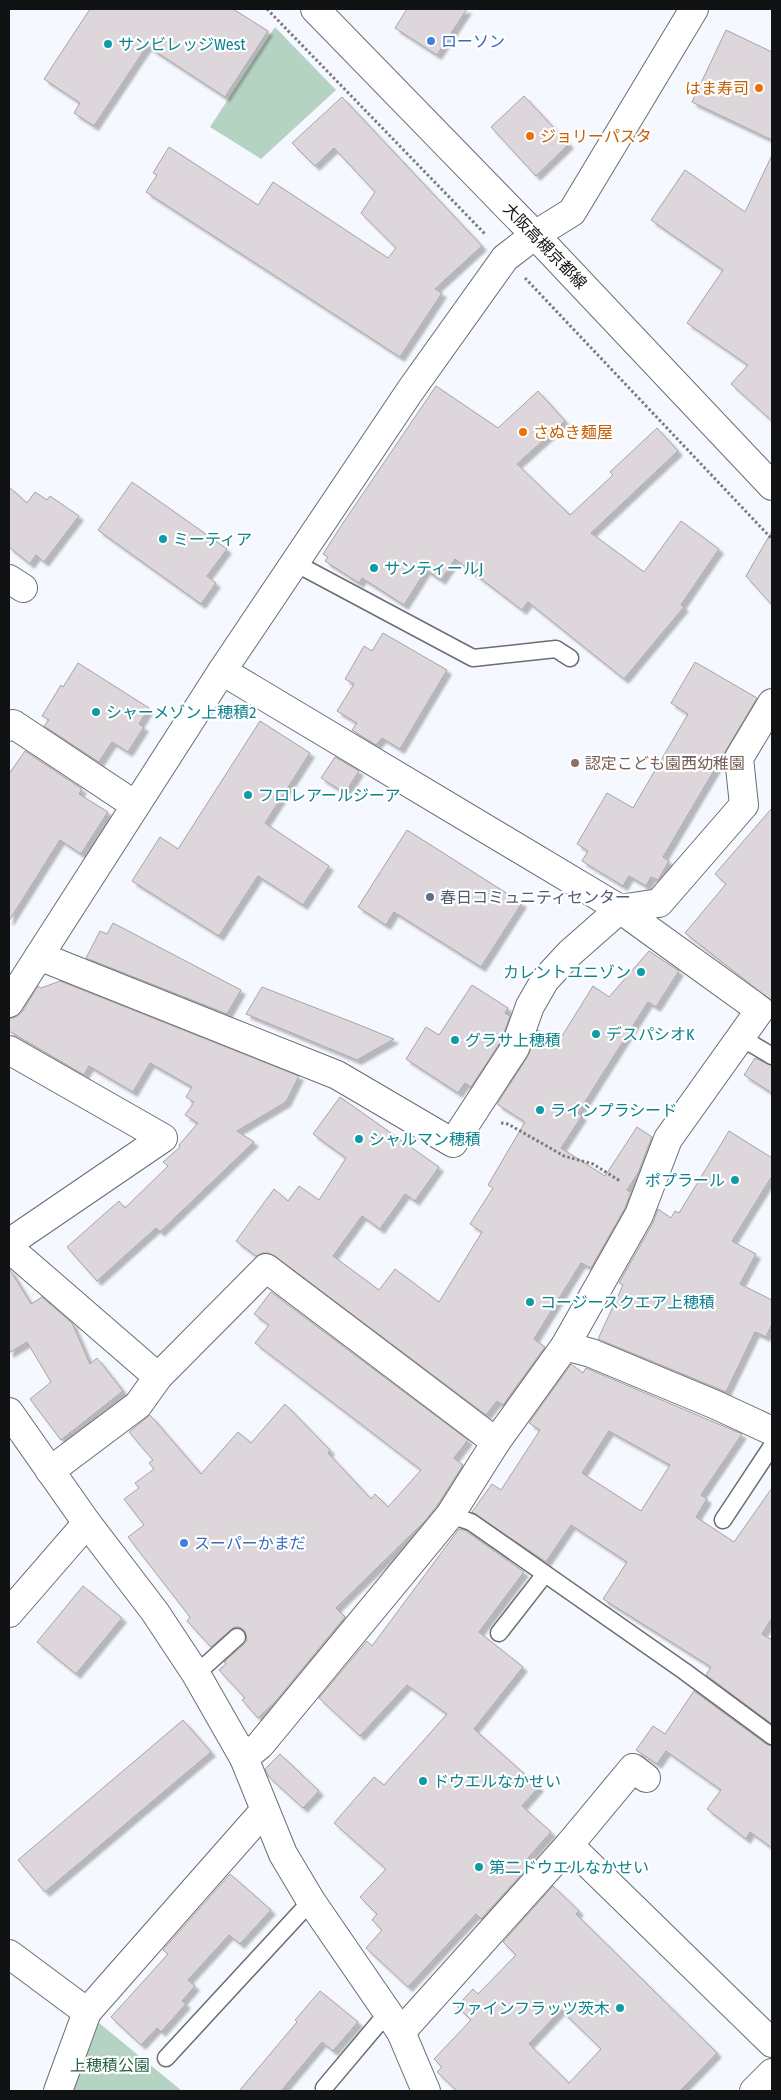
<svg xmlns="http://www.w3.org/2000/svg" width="781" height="2100" font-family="'Fira Sans Condensed','Noto Sans JP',sans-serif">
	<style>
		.green { fill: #b5d3c2 }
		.building { fill: #ddd6da; stroke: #a9a3a7; fill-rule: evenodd; filter: url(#shadow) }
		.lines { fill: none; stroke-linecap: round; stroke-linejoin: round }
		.service-casing { stroke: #6a6d72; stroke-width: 19 }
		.minor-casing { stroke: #6a6d72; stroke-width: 30 }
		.tertiary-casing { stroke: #6a6d72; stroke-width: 30 }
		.primary-casing { stroke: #6a6d72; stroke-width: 30 }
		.path { stroke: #797c7f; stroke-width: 3; stroke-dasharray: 2.5 2.5; stroke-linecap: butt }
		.service { stroke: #fff; stroke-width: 16 }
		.minor { stroke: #fff; stroke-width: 28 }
		.tertiary { stroke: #fff; stroke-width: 28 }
		.primary { stroke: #fff; stroke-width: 28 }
		.shop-dot { fill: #3f7fe0; stroke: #fff; stroke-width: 2 }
		.culture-dot { fill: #0f9aa8; stroke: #fff; stroke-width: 2 }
		.food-dot { fill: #e8710a; stroke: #fff; stroke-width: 2 }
		.education-dot { fill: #8d6e63; stroke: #fff; stroke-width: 2 }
		.service-dot { fill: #5c6f8a; stroke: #fff; stroke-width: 2 }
		.labels { text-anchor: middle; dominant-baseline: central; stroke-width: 4.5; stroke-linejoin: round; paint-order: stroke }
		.shop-label { font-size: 16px; fill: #366cbe; stroke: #fff; text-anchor: start }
		.culture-label { font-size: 16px; fill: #0d838f; stroke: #fff; text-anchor: start }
		.food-label { font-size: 16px; fill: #c56008; stroke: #fff; text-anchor: start }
		.street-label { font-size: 16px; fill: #101213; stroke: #fff }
		.education-label { font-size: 16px; fill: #785e54; stroke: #fff; text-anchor: start }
		.service-label { font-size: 16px; fill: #4e5e75; stroke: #fff; text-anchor: start }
		.park-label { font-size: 16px; fill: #2b6349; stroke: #fff }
	</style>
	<defs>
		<filter id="shadow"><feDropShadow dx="4.5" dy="4.5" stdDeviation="1" flood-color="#0004"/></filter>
	</defs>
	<rect width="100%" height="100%" fill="#f5f8fe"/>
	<g class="green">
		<path d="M275 27 336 90 261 159 210 127Z"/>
		<path d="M99 2023 182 2091H73Z"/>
	</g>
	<g class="building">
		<path d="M90 9H233L268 31 225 97 147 46 94 126 74 113 80 103 44 79Z"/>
		<path d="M407 9H467L437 55 395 28Z"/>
		<path d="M726 30 772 52V140L692 102Z"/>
		<path d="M524 96 569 144 536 176 491 127Z"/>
		<path d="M342 97 482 246 435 289 442 293 400 357 146 192 157 175 153 173 169 147 258 205 273 182 388 258 396 248 361 213 375 192 334 148 315 166 292 143Z"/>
		<path d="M772 155V421L731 384 748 365 687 323 723 270 651 220 685 170 745 212Z"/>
		<path d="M436 386 498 428 538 391 565 421 517 464 570 515 613 475 610 472 657 428 678 451 591 533 644 572 681 521 719 549 681 605 684 607 624 679 528 602 522 610 455 559 441 580 426 570 404 605 362 578 359 583 325 561 328 557 323 554 343 523Z"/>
		<path d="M132 482 227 549 207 576 216 583 201 604 98 530Z"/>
		<path d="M9 487 27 503 35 492 47 500 50 496 79 516 44 562 36 555 30 564 9 547Z"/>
		<path d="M772 531V605L746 576Z"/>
		<path d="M383 633 447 670 400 749 382 738 376 745 352 730 357 723 337 711 354 684 345 679 364 646 372 651Z"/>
		<path d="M695 662 757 698 663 857 669 861 658 880 651 877 646 886 629 876 623 886 582 861 588 851 577 844 607 793 633 808 688 714 671 703Z"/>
		<path d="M78 663 149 708 139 724 144 727 128 752 112 742 99 762 44 726 49 720 42 716 61 685 63 687Z"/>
		<path d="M260 721 310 753 265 823 329 866 303 905 258 876 219 936 132 881 160 837 178 849Z"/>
		<path d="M25 751 82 789 79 794 108 812 81 854 60 840 9 921V774Z"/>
		<path d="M335 757 359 771 345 793 321 778Z"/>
		<path d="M772 808V1001L685 933 726 884 715 874Z"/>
		<path d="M407 830 522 903 481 967 394 912 386 925 358 907Z"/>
		<path d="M113 923 241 990 227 1014 86 958 100 931 107 934Z"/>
		<path d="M649 951 679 971 656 1007 648 1002 578 1113 582 1116 561 1148 605 1176 637 1127 652 1137 638 1173 627 1190 631 1192 625 1208 591 1268 581 1263 534 1339 545 1347 503 1405 497 1401 486 1415 275 1256 268 1253H262L256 1256 236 1241 274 1189 288 1201 299 1186 319 1200 346 1158 313 1134 340 1097 439 1167 415 1201 405 1194 380 1229 362 1216 333 1256 379 1290 395 1269 439 1302 482 1232 470 1224 493 1188 488 1185 525 1122 497 1104 528 1056 538 1030 559 1041 593 986 609 997Z"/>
		<path d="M60 981 299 1076 286 1102 237 1131 254 1142 160 1232 156 1228 97 1281 67 1247 119 1201 125 1208 168 1166 163 1162 180 1147 179 1145 198 1123 185 1115 194 1102 186 1097 192 1087 150 1063 133 1092 89 1066 84 1075 9 1031V1019L16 1017 22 1012 38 986 41 988Z"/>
		<path d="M472 985 508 1008 505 1013 510 1016 501 1041 471 1087 465 1083 458 1093 406 1059 426 1027 439 1035Z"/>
		<path d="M262 987 357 1024 394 1039 357 1060 246 1014Z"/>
		<path d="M755 1058 772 1066V1093L744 1075Z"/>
		<path d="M729 1131 772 1158V1176L732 1241 756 1254 740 1284 772 1300V1324L766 1337 755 1332 726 1392 598 1339 623 1285 619 1283 653 1223 658 1209 671 1218 675 1211 679 1213Z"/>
		<path d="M9 1268 31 1304 42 1297 72 1323 90 1364 97 1358 123 1391 61 1440 30 1399 51 1382 27 1342 9 1353Z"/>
		<path d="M271 1292 468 1440 454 1458 463 1465 437 1506 424 1522 336 1608 345 1617 275 1702 258 1718 242 1700 245 1698 219 1670 226 1664 224 1662 244 1644 247 1640 245 1631 240 1627H234L211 1647 187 1621 190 1617 128 1537 144 1525 124 1499 139 1488 135 1483 154 1469 149 1463 153 1460 129 1432 150 1415 201 1474 238 1432 251 1443 285 1404 330 1450 328 1453 371 1499 375 1494 388 1507 421 1470 255 1343 269 1325 254 1314Z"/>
		<path d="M571 1364 583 1373 586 1368 742 1434 701 1495 707 1499 696 1517 734 1542 772 1488V1618L762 1634 772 1640V1724L706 1675 711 1667 603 1599 627 1562 571 1525 546 1562 472 1512 492 1484 501 1490 540 1430 529 1423ZM609 1431 670 1465 641 1511 582 1473Z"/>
		<path d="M459 1529 466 1531 524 1572 479 1632 523 1667 474 1729 539 1787 522 1806 551 1832 527 1859 531 1864 481 1919 476 1914 408 1987 366 1948 382 1930 372 1920 377 1914 360 1897 386 1869 334 1823 374 1777 384 1785 447 1714 407 1685 360 1736 319 1698 367 1641 372 1646Z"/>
		<path d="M83 1586 122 1618 76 1674 37 1642Z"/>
		<path d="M694 1691 766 1744 772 1746V1848L750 1832 746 1839 707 1809 721 1790 666 1751 657 1764 636 1750 653 1726 665 1734Z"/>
		<path d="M183 1720 211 1752 45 1892 18 1860Z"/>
		<path d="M280 1754 319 1791 303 1808 269 1777 265 1769Z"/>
		<path d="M230 1874 271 1910 240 1944 229 1935 188 1980 195 1986 182 2001 186 2004 161 2032 157 2028 141 2045 111 2017 168 1954 163 1950Z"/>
		<path d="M553 1886 579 1911 576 1914 717 2053 680 2091H457L437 2072 442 2067 434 2059 471 2020 457 2006 473 1989 478 1994 516 1955 503 1942ZM561 2010 601 2049 569 2083 529 2044Z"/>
		<path d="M320 1991 358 2022 333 2051 322 2042 281 2091H239L297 2022 295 2020Z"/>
	</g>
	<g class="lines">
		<g class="service-casing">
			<g id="service">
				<path d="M295 563 473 658 556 649 570 658"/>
				<path d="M740 1037 772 1056"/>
				<path d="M450 1515 471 1522 684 1671 772 1736"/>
				<path d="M723 1520 772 1446"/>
				<path d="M499 1633 545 1574"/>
				<path d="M196 1674 237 1637"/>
				<path d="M166 2058 311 1901"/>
				<path d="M324 2088 388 2012"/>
			</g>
		</g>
		<g class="minor-casing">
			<g id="minor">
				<path d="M9 579 23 588"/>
				<path d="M9 727 13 724 135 805"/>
				<path d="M620 909 659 903 744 805 739 758 772 703"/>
				<path d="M39 956 337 1075 453 1143 515 1048 530 1006 545 980 570 953 620 909 222 671"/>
				<path d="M9 1050 163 1138 9 1243"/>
				<path d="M9 1248 158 1377"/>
				<path d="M565 1346 639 1215 668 1139 760 1010 620 909"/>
				<path d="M50 1471 138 1405 158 1377 266 1268 496 1442"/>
				<path d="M9 1613 87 1523"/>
				<path d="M244 1758 260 1745 450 1515 496 1442 565 1346 591 1353 716 1405 772 1431"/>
				<path d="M569 1845 633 1768 646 1778"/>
				<path d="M9 1954 87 2012"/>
				<path d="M401 2032 569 1845 772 2043"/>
				<path d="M58 2091 87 2012 264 1811"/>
				<path d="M754 2091 772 2073"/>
			</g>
		</g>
		<g class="tertiary-casing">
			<g id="tertiary">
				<path d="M9 1003 222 671 410 391 505 258 535 235 572 212 694 9"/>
				<path d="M9 1412 87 1523 155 1612 196 1674 244 1758 283 1854 311 1901 401 2032 426 2091"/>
			</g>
		</g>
		<g class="primary-casing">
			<path id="primary" d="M315 9 535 235 772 486"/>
		</g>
		<g class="path">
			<path d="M267 9 486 235"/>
			<path d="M525 278 772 539"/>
			<path d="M501 1123 508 1124 564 1156 593 1164 620 1181"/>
		</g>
		<use href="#service" class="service"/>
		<use href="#minor" class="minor"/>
		<use href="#tertiary" class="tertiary"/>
		<use href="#primary" class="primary"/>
	</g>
	<g class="shop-dot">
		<circle cx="431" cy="41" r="5"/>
		<circle cx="184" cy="1543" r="5"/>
	</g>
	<g class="culture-dot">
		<circle cx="108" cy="44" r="5"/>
		<circle cx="163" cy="539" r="5"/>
		<circle cx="374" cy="568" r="5"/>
		<circle cx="96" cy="712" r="5"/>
		<circle cx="248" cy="795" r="5"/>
		<circle cx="641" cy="972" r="5"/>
		<circle cx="596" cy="1034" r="5"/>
		<circle cx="455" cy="1040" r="5"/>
		<circle cx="540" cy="1110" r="5"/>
		<circle cx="359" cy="1139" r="5"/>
		<circle cx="735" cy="1180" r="5"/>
		<circle cx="530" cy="1302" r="5"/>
		<circle cx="423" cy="1781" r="5"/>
		<circle cx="479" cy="1867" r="5"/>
		<circle cx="620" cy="2008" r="5"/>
	</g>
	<g class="food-dot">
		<circle cx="759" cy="88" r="5"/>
		<circle cx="530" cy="136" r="5"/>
		<circle cx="523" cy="432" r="5"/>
	</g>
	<circle class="education-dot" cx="575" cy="763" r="5"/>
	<circle class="service-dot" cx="430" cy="897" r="5"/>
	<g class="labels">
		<g class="shop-label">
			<text x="441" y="41">ローソン</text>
			<text x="194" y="1543">スーパーかまだ</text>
		</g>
		<g class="culture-label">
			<text x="118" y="44">サンビレッジWest</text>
			<text x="173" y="539">ミーティア</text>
			<text x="384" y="568">サンティールJ</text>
			<text x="106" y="712">シャーメゾン上穂積2</text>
			<text x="258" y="795">フロレアールジーア</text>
			<text x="631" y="972" text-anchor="end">カレントユニゾン</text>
			<text x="606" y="1034">デスパシオK</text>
			<text x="465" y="1040">グラサ上穂積</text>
			<text x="550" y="1110">ラインプラシード</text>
			<text x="369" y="1139">シャルマン穂積</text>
			<text x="725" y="1180" text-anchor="end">ポプラール</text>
			<text x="540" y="1302">コージースクエア上穂積</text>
			<text x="433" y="1781">ドウエルなかせい</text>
			<text x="489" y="1867">第二ドウエルなかせい</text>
			<text x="610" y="2008" text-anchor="end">ファインフラッツ茨木</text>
		</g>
		<g class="food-label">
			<text x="749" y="88" text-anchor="end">はま寿司</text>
			<text x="540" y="136">ジョリーパスタ</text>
			<text x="533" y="432">さぬき麺屋</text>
		</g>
		<g class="street-label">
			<text transform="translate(545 246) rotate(46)">大阪高槻京都線</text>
		</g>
		<g class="education-label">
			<text x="585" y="763">認定こども園西幼稚園</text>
		</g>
		<g class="service-label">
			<text x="440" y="897">春日コミュニティセンター</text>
		</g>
		<g class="park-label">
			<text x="110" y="2065">上穂積公園</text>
		</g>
	</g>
	<rect width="781" height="2100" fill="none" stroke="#101213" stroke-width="20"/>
</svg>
